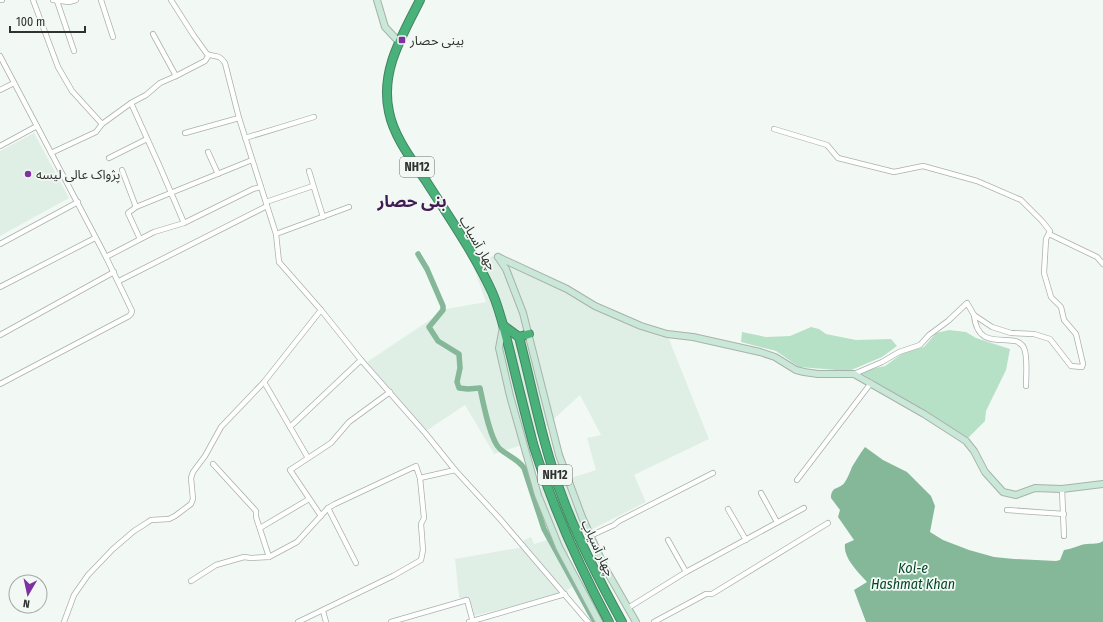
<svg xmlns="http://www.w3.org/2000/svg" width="1103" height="622" font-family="'Fira Sans Condensed','Noto Sans Arabic',sans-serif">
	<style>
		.built { fill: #e0efe5 }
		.green { fill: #b7e1c7 }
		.water { fill: #85b799 }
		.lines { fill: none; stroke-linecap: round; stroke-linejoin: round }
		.canal { stroke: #85b799; stroke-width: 5.5 }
		.street-casing { stroke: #aab1ad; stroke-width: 6 }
		.secondary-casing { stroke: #aab1ad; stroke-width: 8 }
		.highway-casing { stroke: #418561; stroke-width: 10 }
		.street { stroke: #fff; stroke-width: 4.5 }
		.secondary { stroke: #c9e8d7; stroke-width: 6 }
		.highway { stroke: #4ab17b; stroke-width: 8 }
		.poi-dot { fill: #8031a1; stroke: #f2f9f4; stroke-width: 1.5 }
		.labels { text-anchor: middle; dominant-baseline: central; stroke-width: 3.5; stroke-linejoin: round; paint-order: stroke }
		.shield { fill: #f2f9f4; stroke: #6a6e6b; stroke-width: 1 }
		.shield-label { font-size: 12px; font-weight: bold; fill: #2f3230 }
		.poi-label { font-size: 13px; fill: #2f3230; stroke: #f2f9f4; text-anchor: start }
		.street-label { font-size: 13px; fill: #2f3230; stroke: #f2f9f4 }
		.water-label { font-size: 14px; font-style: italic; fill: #054629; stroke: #f2f9f4 }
		.district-label { font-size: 17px; font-weight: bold; fill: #411c52; stroke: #f2f9f4 }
	</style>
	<rect width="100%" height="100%" fill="#f2f9f4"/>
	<g class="built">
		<path d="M34 133 69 198 0 236V151Z"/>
		<path d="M492 256 498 257 595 306 667 334 709 439 634 475 646 502 567 542 572 587 558 596 473 616 466 605 459 597 455 559 523 547 522 541 531 537 534 544 557 537 540 488 596 470 587 438 601 435 580 395 528 443 494 454 465 405 426 431 367 362 446 309 486 302 473 266Z"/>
	</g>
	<g class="green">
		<path d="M811 327 819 329 826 334 856 340 891 339 897 346 882 357 849 371 799 367 776 351 741 342 742 332 766 337 790 336Z"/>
		<path d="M949 330 966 332 976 338 1010 349 1006 370 986 411 985 421 968 438 861 373 871 369 885 366 903 353 924 347 936 333Z"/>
	</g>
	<path class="water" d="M865 447 883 460 907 472 931 496 935 506 930 532 943 540 969 550 994 557 1014 559 1056 561 1060 560 1064 550C1072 549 1081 544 1087 544 1093 543 1098 545 1103 541V622H866L854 590 867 582C858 572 843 558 845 544L854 540 838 517 840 510 831 498C831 485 840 490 845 482 848 477 850 472 852 467 856 460 860 454 865 447Z"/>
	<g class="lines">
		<path class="canal" d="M418 254 427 269 443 306V310L429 327 438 341 459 354 460 368 457 382 459 388 468 389 480 388C483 402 490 440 500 449 508 456 518 459 524 468L544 529 595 622"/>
		<g class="street-casing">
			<g id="street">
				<path d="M0 0H2"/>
				<path d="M33 0 58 67 72 91 102 124"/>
				<path d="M53 0 69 2 76 0"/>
				<path d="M101 0 113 37"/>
				<path d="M171 0 194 36 207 54C216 58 218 53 225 63L239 118 276 234 279 262 321 310 361 360 426 434 455 470 500 519 588 622"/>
				<path d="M57 1 74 51"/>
				<path d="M153 34 176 76"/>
				<path d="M0 56 106 257 132 311 131 314 129 316 0 384"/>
				<path d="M0 90 14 83"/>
				<path d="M131 103 160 167 184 223"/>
				<path d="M774 129 827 145 838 158 894 172 923 166 977 181 1021 200 1042 221 1050 231 1046 239 1044 273 1051 297 1061 307 1064 320 1076 334 1083 364 1082 367 1071 366 1050 339 1034 334 1011 333 992 327 974 315 967 303 948 321 929 335 920 345 899 352 882 362 854 374"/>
				<path d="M185 133 239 118"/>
				<path d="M245 138 314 117"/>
				<path d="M0 146 37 126"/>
				<path d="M208 152 218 174"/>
				<path d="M51 153 96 132 102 124 131 103 146 95 160 83 176 76 205 61 209 55"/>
				<path d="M109 158 147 139"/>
				<path d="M122 170 136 207"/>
				<path d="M309 171 323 217"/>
				<path d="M266 202 313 186"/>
				<path d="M276 234 349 207"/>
				<path d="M1049 234 1097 257 1103 264"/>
				<path d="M140 239 128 213 136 207 252 160"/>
				<path d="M0 244 78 202"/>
				<path d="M106 257 154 232 184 223 253 189 261 187"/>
				<path d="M119 281 267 206"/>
				<path d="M0 287 95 238"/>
				<path d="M974 315C978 356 1015 329 1024 348 1028 357 1026 376 1026 386"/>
				<path d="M0 335 114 272"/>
				<path d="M264 382 308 458"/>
				<path d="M290 427 361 360"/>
				<path d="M213 464 256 511V517L269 557"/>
				<path d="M420 478 455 470"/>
				<path d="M797 480 871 383"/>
				<path d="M1062 489 1064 536"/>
				<path d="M761 493 777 522"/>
				<path d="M328 508 356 563"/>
				<path d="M728 509 746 540"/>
				<path d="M1007 510 1064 514"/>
				<path d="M321 516 290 470 331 443 349 422 390 392"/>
				<path d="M260 528 309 499"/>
				<path d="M590 536 614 525 619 521 713 473"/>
				<path d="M668 540 686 572"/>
				<path d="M191 581 216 565 244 557 251 558 269 557 297 542 328 508 335 504 416 466 420 478 424 518 421 524 423 550 421 560 393 576 298 622"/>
				<path d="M628 608 686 572 804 508"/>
				<path d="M323 611 326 622"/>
				<path d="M64 622 74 595 88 575 113 549 134 531 145 524 151 520 169 519 175 516 191 504 193 499 191 478 193 472 205 456 221 427 264 382 321 310"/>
				<path d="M391 622 467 600 473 622"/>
				<path d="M469 622 565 594"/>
				<path d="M654 622 706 594H712L828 523"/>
			</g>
		</g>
		<g class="secondary-casing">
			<g id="secondary">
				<path d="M377 0 385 27 399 42"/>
				<path d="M498 257 567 289 595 306 641 326 667 334 693 337 760 352 775 357 796 370 804 372 818 374H854L924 414 966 441 974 451 985 472 1003 492 1016 495 1035 488 1062 489 1103 484"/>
				<path d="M498 257 506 269 523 313 559 455 582 517 605 568 636 622"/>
				<path d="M503 327 499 348 510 396 538 495 559 547 599 622"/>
			</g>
		</g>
		<g class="highway-casing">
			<g id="highway">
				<path d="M420 0C402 36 380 71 389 112 394 137 412 160 426 181 449 217 474 253 492 292 500 310 504 329 509 348 517 381 525 414 534 447 553 508 579 566 609 622"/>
				<path d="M504 326 519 337C533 391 543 447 563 499 579 542 600 582 622 622"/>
				<path d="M519 337 529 334"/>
			</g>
		</g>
		<use href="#street" class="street"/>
		<use href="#secondary" class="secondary"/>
		<use href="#highway" class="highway"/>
	</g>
	<g class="poi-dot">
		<rect x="398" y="36" width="8" height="8" rx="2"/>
		<circle cx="28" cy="174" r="4"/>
	</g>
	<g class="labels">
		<g class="shield">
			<rect x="400" y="157" width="34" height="20" rx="3"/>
			<rect x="538" y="465" width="34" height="20" rx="3"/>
		</g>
		<g class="shield-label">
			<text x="417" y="167">NH12</text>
			<text x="555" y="475">NH12</text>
		</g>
		<g class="poi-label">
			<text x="410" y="40">بینی حصار</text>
			<text x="36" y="174">پژواک عالی لیسه</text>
		</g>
		<g class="street-label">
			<text transform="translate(478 243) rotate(60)">چهار آسیاب</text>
			<text transform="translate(598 548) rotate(65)">چهار آسیاب</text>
		</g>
		<g class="water-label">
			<text x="913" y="568">Kol-e<tspan x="913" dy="16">Hashmat Khan</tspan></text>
		</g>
		<g class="district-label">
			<text x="412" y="201">بنی حصار</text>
		</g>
	</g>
	<g transform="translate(28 594) rotate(189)"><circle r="19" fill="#f2f9f4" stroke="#a4a9a6"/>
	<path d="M0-3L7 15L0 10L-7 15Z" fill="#8031a1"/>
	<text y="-6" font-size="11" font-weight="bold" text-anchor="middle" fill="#2f3230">N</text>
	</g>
	<path d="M10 26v6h75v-6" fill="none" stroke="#2f3230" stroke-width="2"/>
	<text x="16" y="26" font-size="12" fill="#2f3230" stroke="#f2f9f4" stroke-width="3" paint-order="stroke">100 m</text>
</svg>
